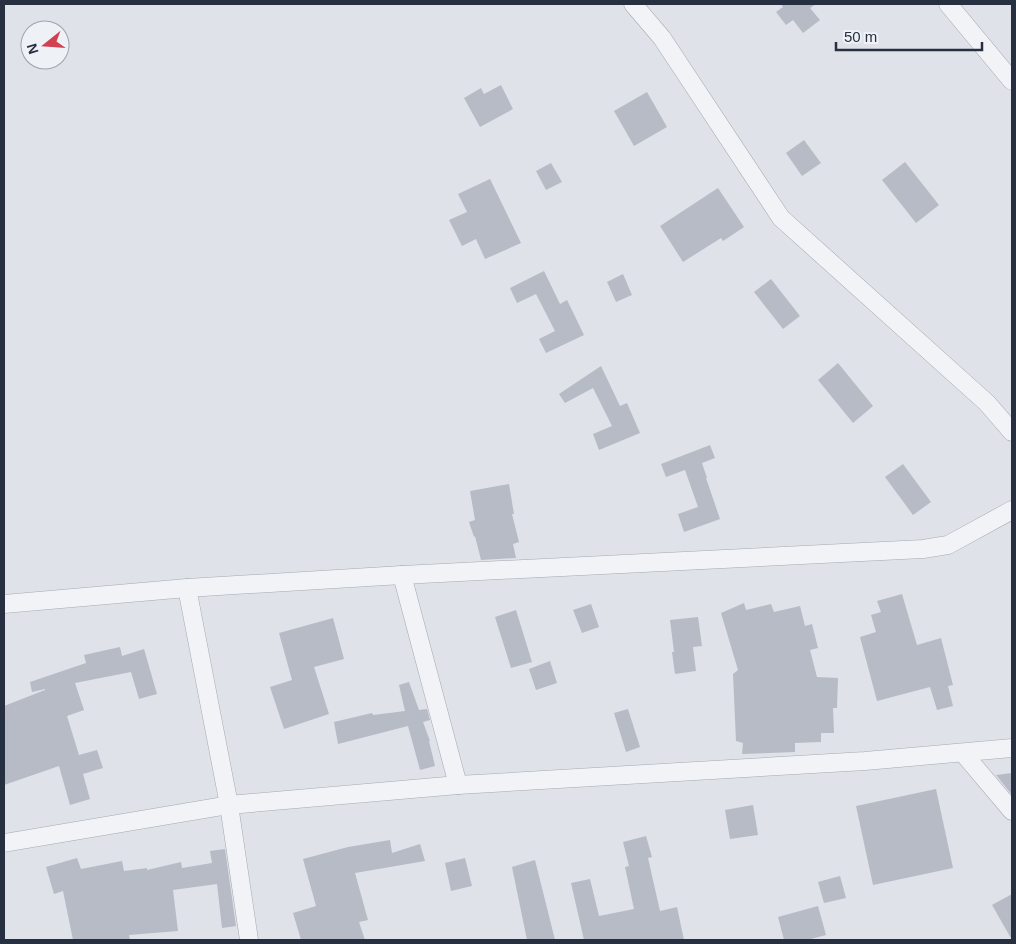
<svg xmlns="http://www.w3.org/2000/svg" width="1016" height="944" font-family="Arial,sans-serif">
	<style>
		.building { fill: #b6bbc5 }
		.lines { fill: none; stroke-linecap: round; stroke-linejoin: round }
		.street-casing { stroke: #a4a9b2; stroke-width: 19 }
		.street { stroke: #f2f3f7; stroke-width: 18 }
	</style>
	<rect width="100%" height="100%" fill="#dfe2e8"/>
	<g class="building">
		<path d="M781 4H816L810 8 820 20 803 33 793 20 786 25 776 12 783 7Z"/>
		<path d="M501 85 513 109 480 127 464 98 481 88 484 94Z"/>
		<path d="M647 92 667 127 634 146 614 111Z"/>
		<path d="M804 140 821 163 802 176 786 153Z"/>
		<path d="M905 162 939 205 916 223 882 180Z"/>
		<path d="M551 163 562 182 546 190 536 171Z"/>
		<path d="M490 179 521 243 485 259 476 239 462 246 449 220 467 212 458 194Z"/>
		<path d="M718 188 744 227 723 241 721 238 683 262 660 226Z"/>
		<path d="M544 271 560 304 567 300 584 335 546 353 539 339 555 331 536 294 517 303 510 288Z"/>
		<path d="M623 274 632 295 616 302 607 282Z"/>
		<path d="M771 279 800 316 783 329 754 292Z"/>
		<path d="M838 363 873 406 853 423 818 380Z"/>
		<path d="M601 366 620 406 627 403 640 433 599 450 593 434 612 426 593 388 565 403 559 394Z"/>
		<path d="M710 445 715 458 702 463 707 478H706L720 519 684 532 678 514 698 507 685 470 666 477 661 464Z"/>
		<path d="M903 464 931 502 913 515 885 477Z"/>
		<path d="M509 484 514 514H512L519 542 513 544 516 558 481 560 475 536 474 537 469 522 475 520 470 491Z"/>
		<path d="M902 594 917 645 941 638 953 685 948 686 953 706 937 710 930 687 877 701 860 637 876 632 871 615 881 612 877 601Z"/>
		<path d="M744 603 746 610 771 604 774 612 800 606 805 626 812 624 818 648 810 650 817 677 838 678 837 708H833L834 733H821V742L795 743V752L742 754 743 743 736 741 733 674 738 670 721 613Z"/>
		<path d="M591 604 599 627 582 633 573 610Z"/>
		<path d="M516 610 532 662 511 668 495 617Z"/>
		<path d="M698 617 702 646 693 647 696 671 675 674 672 652H674L670 620Z"/>
		<path d="M333 618 344 659 314 667 329 714 284 729 270 687 292 680 279 633Z"/>
		<path d="M120 647 122 656 144 649 157 694 139 699 131 672 75 683 84 710 67 716 79 755 97 750 103 768 83 774 90 799 70 805 59 766 4 785V706L45 690V689L32 692 30 682 86 663 84 655Z"/>
		<path d="M550 661 557 683 536 690 529 669Z"/>
		<path d="M409 682 419 710 427 709 430 720 423 722 430 741H429L435 766 420 770 408 726 338 744 334 722 372 713 373 715 405 711 399 685Z"/>
		<path d="M628 709 640 747 626 752 614 713Z"/>
		<path d="M1012 773V795L996 775Z"/>
		<path d="M936 789 953 868 873 885 856 806Z"/>
		<path d="M753 805 758 835 730 839 725 810Z"/>
		<path d="M646 836 652 857 648 858 660 911 677 907 684 940H584L571 883 590 879 599 916 634 909 625 867 629 866 623 842Z"/>
		<path d="M390 840 392 853 420 844 425 861 355 873 368 920 359 922 365 940H301L293 913 316 906 303 859 348 847Z"/>
		<path d="M225 849 236 926 222 928 217 884 173 890 178 931 129 935 130 940H73L63 891 54 894 46 867 77 858 81 869 122 861 124 871 147 868V870L181 862 182 868 212 863 210 851Z"/>
		<path d="M465 858 472 886 451 891 445 863Z"/>
		<path d="M535 860 555 940H527L512 867Z"/>
		<path d="M840 876 846 898 824 903 818 882Z"/>
		<path d="M1012 894V940L992 905Z"/>
		<path d="M818 906 826 935 807 940H784L778 917Z"/>
	</g>
	<g class="lines">
		<g class="street-casing">
			<g id="street">
				<path d="M633 4 662 38 781 218 987 403 1012 432"/>
				<path d="M948 4 1012 81"/>
				<path d="M402 575 458 785"/>
				<path d="M187 588 229 805 249 940"/>
				<path d="M4 604 187 588 402 575 923 549 948 545 1012 510"/>
				<path d="M963 753 1012 811"/>
				<path d="M4 843 229 805 458 785 865 761 1012 748"/>
			</g>
		</g>
		<use href="#street" class="street"/>
	</g>
	<rect width="1016" height="944" fill="none" stroke="#273040" stroke-width="10"/>
	<g transform="translate(45 45) rotate(253)"><circle r="24" fill="#eef1f6" stroke="#9ea4ad"/>
	<path d="M0-4L9 19L0 12L-9 19Z" fill="#d04152"/>
	<text y="-8" font-size="14" font-weight="bold" text-anchor="middle" fill="#273040">N</text>
	</g>
	<path d="M836 42v8h146v-8" fill="none" stroke="#273040" stroke-width="2.5"/>
	<text x="844" y="42" font-size="15" fill="#273040" stroke="#eef1f6" stroke-width="4" paint-order="stroke">50 m</text>
</svg>
